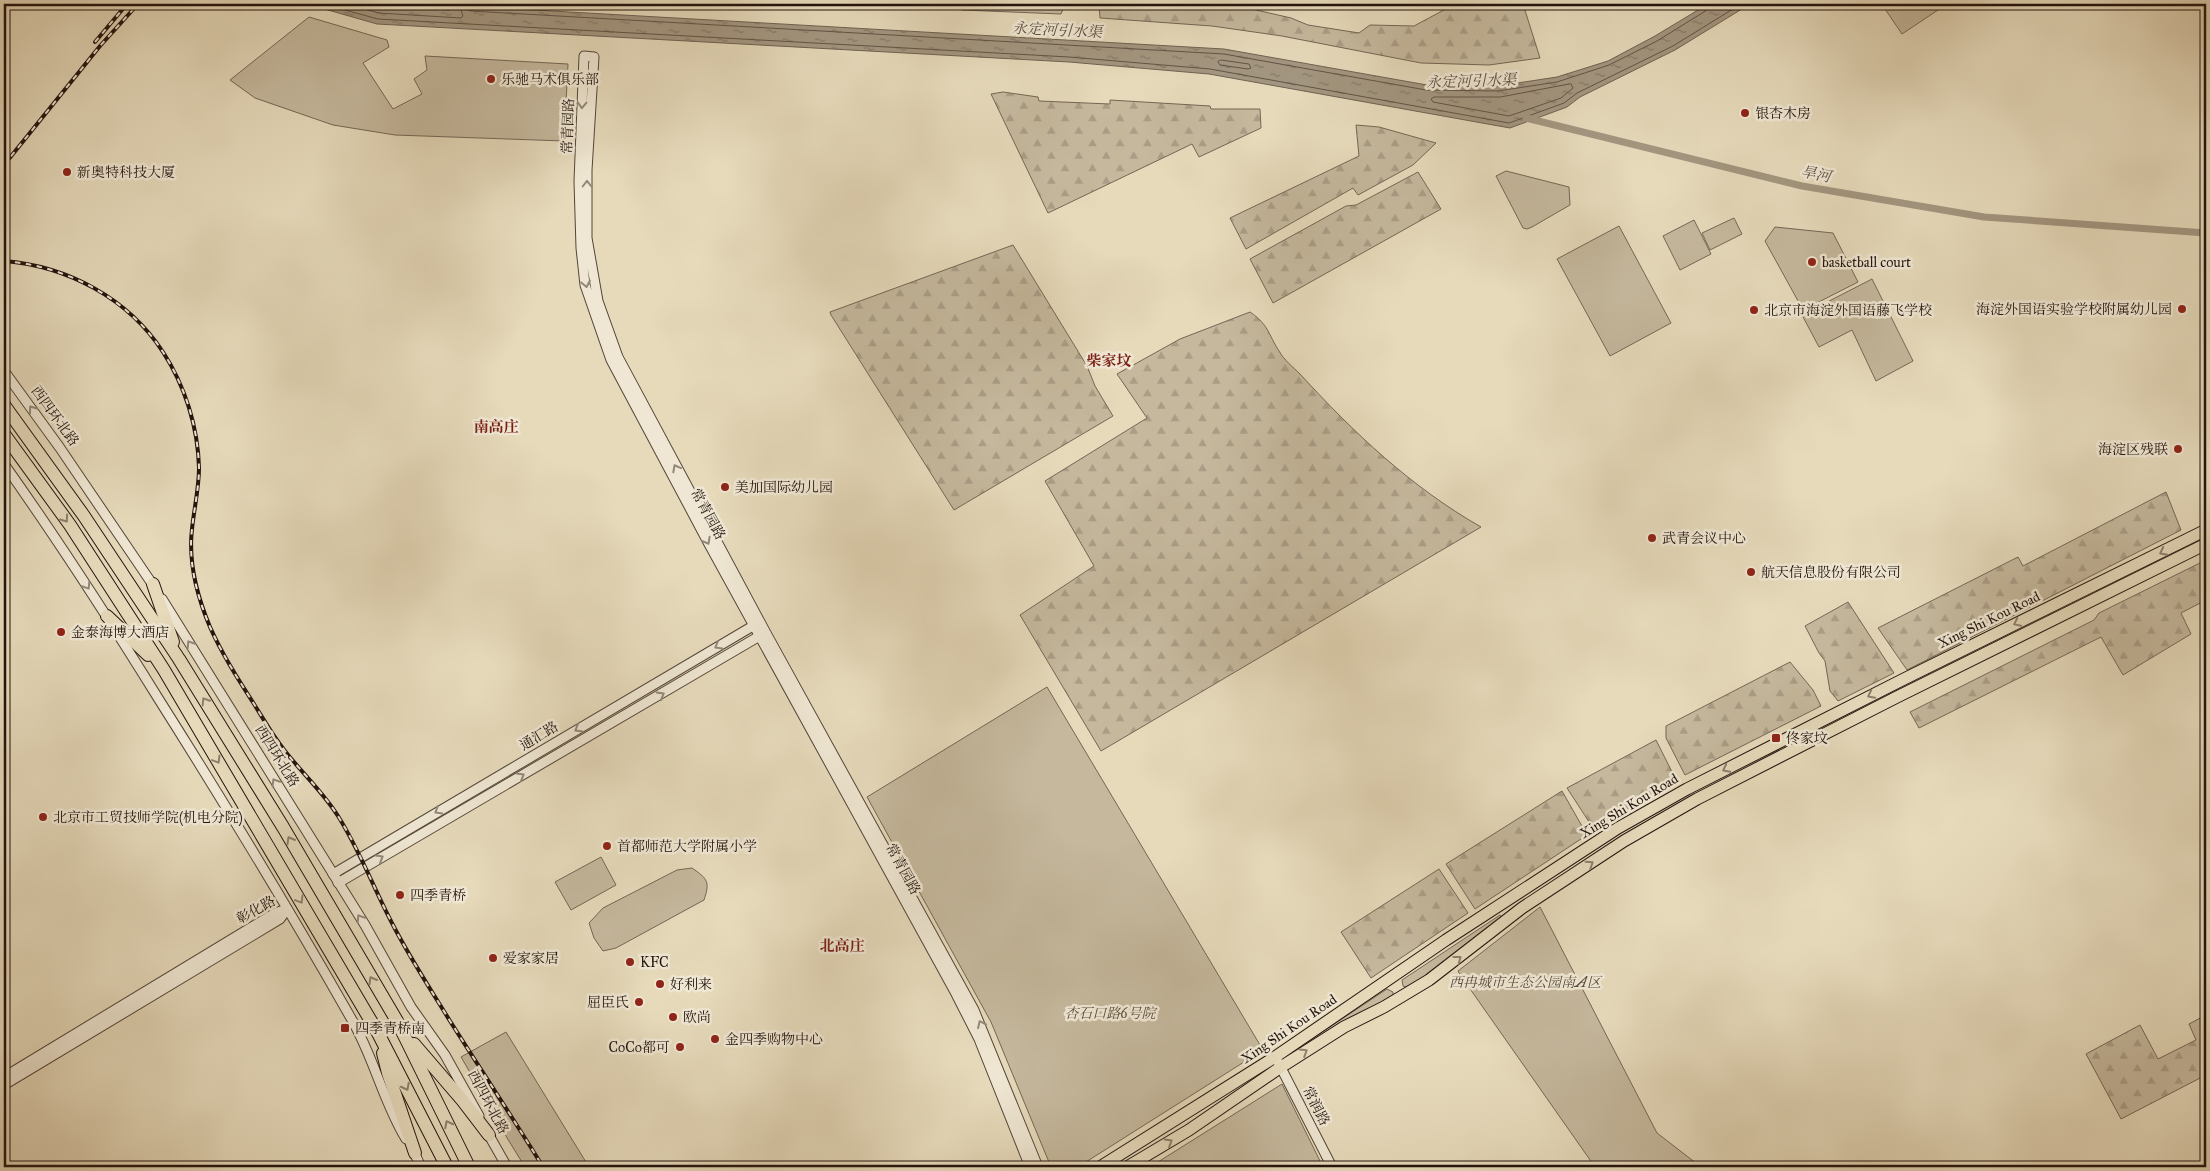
<svg xmlns="http://www.w3.org/2000/svg" width="2210" height="1171" font-family="'IM FELL Great Primer','Noto Serif SC',serif">
	<style>
		.green { fill: #c5b89d; stroke: #746655 }
		.forest { fill: url(#forest-firs); stroke: #746655 }
		.water { fill: url(#water-ripples); stroke: #6f6252 }
		.lines { fill: none; stroke-linecap: round; stroke-linejoin: round }
		.shore { stroke: #625446; stroke-width: 1 }
		.canal { stroke: #a39680; stroke-width: 7 }
		.minor-casing { stroke: #534538; stroke-width: 11 }
		.major-casing { stroke: #22130d; stroke-width: 13 }
		.highway-casing { stroke: #22130d; stroke-width: 14 }
		.minor { stroke: #efe7d3; stroke-width: 9 }
		.major { stroke: #e6dabb; stroke-width: 11 }
		.highway { stroke: #e6dabb; stroke-width: 12 }
		.rail-casing { stroke: #22130d; stroke-width: 4 }
		.rail { stroke: #efe7d3; stroke-width: 2; stroke-dasharray: 5.5; stroke-linecap: butt }
		.oneway { stroke: #93887a }
		.oneway2 { stroke: #8e806d }
		.poi-dot { fill: #8f2418; stroke: #efe7d3; stroke-width: 2 }
		.labels { text-anchor: middle; dominant-baseline: central; stroke-width: 5; stroke-linejoin: round; paint-order: stroke }
		.poi-label { font-size: 14px; fill: #22130d; stroke: #efe7d3; text-anchor: start }
		.street-label { font-size: 14px; fill: #22130d; stroke: #efe7d3 }
		.park-label { font-size: 14px; font-style: italic; fill: #5b4d3f; stroke: #efe7d3 }
		.water-label { font-size: 15px; font-style: italic; fill: #5c4e41; stroke: #efe7d3 }
		.neighbourhood-label { font-size: 15px; font-weight: bold; fill: #7a1f14; stroke: #efe7d3 }
	</style>
	<defs>
		<pattern id="forest-firs" width="22" height="20" patternUnits="userSpaceOnUse" patternTransform="scale(1.25)"><rect width="22" height="20" fill="#c5b89d"/><path d="M5 1l3.5 6h-7zM16 11l3.5 6h-7z" fill="#a99d86"/></pattern>
		<pattern id="water-ripples" width="26" height="14" patternUnits="userSpaceOnUse" patternTransform="scale(1.25)"><rect width="26" height="14" fill="#a39680"/><path d="M2 4q2-2 4 0t4 0M15 11q2-2 4 0t4 0" fill="none" stroke="#847967"/></pattern>
	</defs>
	<rect width="100%" height="100%" fill="#e6dabb"/>
	<filter id="stains"><feTurbulence type="fractalNoise" baseFrequency=".004" numOctaves="4"/><feColorMatrix values="0 0 0 0 .2 0 0 0 0 .09 0 0 0 0 .02 0 0 0 .5 -.17"/></filter>
	<radialGradient id="worn" r=".72"><stop offset=".6" stop-color="#630" stop-opacity="0"/><stop offset="1" stop-color="#630" stop-opacity=".3"/></radialGradient>
	<g class="green">
		<path d="M1887 4H1947L1902 34 1883 6Z"/>
		<path d="M309 17 387 40 389 47 363 63 393 109 422 94 414 79 427 70 425 56 568 64 564 141 395 135 333 125 255 98 230 80Z"/>
		<path d="M1506 171 1569 187 1570 205 1532 227 1527 229 1523 228 1496 176Z"/>
		<path d="M1734 218 1742 234 1710 250 1702 233Z"/>
		<path d="M1694 220 1711 254 1680 270 1663 236Z"/>
		<path d="M1619 226 1671 323 1610 356 1557 259Z"/>
		<path d="M1775 227 1833 233 1858 282 1803 310 1765 241Z"/>
		<path d="M1872 279 1913 361 1876 381 1852 330 1819 347 1802 315Z"/>
		<path d="M1047 687 1263 1050 1078 1167H1051L991 1022 867 797Z"/>
		<path d="M601 857 616 885 571 910 555 882Z"/>
		<path d="M692 868C708 879 710 882 704 900L616 948 603 951 594 938 589 923 603 908 677 870Z"/>
		<path d="M1540 907 1657 1133 1701 1167H1595L1461 976 1458 971Z"/>
		<path d="M1500 915 1503 918 1426 976 1406 987 1403 986 1402 980Z"/>
		<path d="M1387 989 1393 992V995L1291 1057 1289 1054Z"/>
		<path d="M506 1032 589 1167H525C502 1132 483 1093 461 1057Z"/>
		<path d="M1282 1084 1323 1167H1150Z"/>
	</g>
	<g class="forest">
		<path d="M950 4H1065L1061 14 962 10Z"/>
		<path d="M1099 4H1230L1291 18 1308 25 1359 33 1370 25 1414 26 1455 4H1523L1540 58 1489 65 1421 63 1282 36 1212 26 1100 18Z"/>
		<path d="M1003 92 1038 97 1039 101 1110 104V100L1210 106 1211 109H1260L1261 128 1199 157 1192 144 1048 213 991 94Z"/>
		<path d="M1356 125 1379 127 1436 143 1413 165 1358 195 1353 188 1246 249 1230 218 1359 156Z"/>
		<path d="M1418 172 1441 209 1273 303 1250 259 1346 206 1356 205Z"/>
		<path d="M1013 245 1087 366 1095 386 1113 416 954 510 831 315 830 312Z"/>
		<path d="M1250 312C1269 325 1268 334 1279 351 1284 360 1293 367 1300 374 1354 433 1411 487 1481 527L1101 751 1020 615 1094 566 1045 481 1147 418 1117 374 1180 339Z"/>
		<path d="M2166 492 2181 530 1907 670 1878 628 2018 557 2023 566Z"/>
		<path d="M2206 560V600L2181 613 2191 634 2123 675 2101 637 1919 728 1910 712 2094 620 2099 613Z"/>
		<path d="M1848 602 1894 673 1838 701 1830 691 1825 661 1819 653 1805 626Z"/>
		<path d="M1790 662 1813 690 1821 706 1685 775 1666 738V726Z"/>
		<path d="M1656 740 1677 782 1595 831 1567 788Z"/>
		<path d="M1562 791 1587 835 1475 909 1446 864Z"/>
		<path d="M1439 869 1468 913 1371 978 1341 932Z"/>
		<path d="M2206 1015V1075L2121 1119 2086 1054 2140 1025 2158 1059 2196 1040 2189 1024Z"/>
	</g>
	<path class="water" d="M313 4H428L1224 49 1427 85 1498 86 1557 77 1608 61 1655 36 1708 4H1750L1675 50 1580 97 1567 107 1510 128 1209 74 1069 62 377 24 321 8Z"/>
	<g class="lines">
		<g class="shore">
			<path d="M323 4 378 19 1069 57 1210 69 1509 123 1564 103 1577 93 1673 46 1741 4"/>
			<path d="M346 4 379 13 461 18 463 16 459 4"/>
			<path d="M374 4 449 10 451 8V4"/>
			<path d="M465 4 466 9 471 11 1224 54 1426 90 1498 91 1557 82 1609 65 1657 41 1707 10 1709 4"/>
			<path d="M1221 60 1249 64 1251 68 1248 69 1220 65 1218 62Z"/>
			<path d="M1571 84 1573 88 1561 98 1509 116 1433 102 1431 99 1434 97H1500Z"/>
		</g>
		<path class="canal" d="M1526 118 1802 186 1984 217 2206 233"/>
		<g class="minor-casing">
			<g id="minor">
				<path d="M4 371 60 448 155 588"/>
				<path d="M4 464C58 540 109 619 158 698 225 804 290 911 352 1020 374 1058 383 1101 406 1139"/>
				<path d="M162 599 365 925 411 1007 445 1055 479 1116"/>
				<path d="M333 874 758 623"/>
				<path d="M338 883 763 634"/>
				<path d="M1278 1062 1332 1167"/>
				<path d="M4 1077 275 913 287 909"/>
				<path d="M4 1085 280 919 287 909"/>
				<path d="M486 1130 507 1167"/>
				<path d="M413 1150 421 1167"/>
				<path d="M1030 1167 979 1039 954 990 709 544 611 360 585 285 581 248 579 181 584 56 594 57 587 170V238L598 301 618 357 766 633 974 1010 1038 1167"/>
			</g>
		</g>
		<g class="major-casing">
			<g id="major">
				<path d="M1100 1167 1275 1057 1446 940 1618 828 1687 789 1904 679 2206 530"/>
				<path d="M1127 1167 1189 1130 1281 1067 1344 1027 1384 1007 1429 980 1522 908 1624 841 1697 799 1897 697 2206 544"/>
			</g>
		</g>
		<g class="highway-casing">
			<g id="highway">
				<path d="M4 405 84 516 179 659 283 827 397 1021 469 1167"/>
				<path d="M4 434 70 525 164 670 378 1033 447 1167"/>
				<path d="M153 584 173 642"/>
				<path d="M107 616 148 655"/>
				<path d="M414 1044 463 1101 489 1135"/>
				<path d="M383 1053 388 1073 415 1153"/>
			</g>
		</g>
		<use href="#minor" class="minor"/>
		<use href="#major" class="major"/>
		<use href="#highway" class="highway"/>
		<g class="rail-casing">
			<g id="rail">
				<path d="M95 42 127 4"/>
				<path d="M4 165 100 46 138 4"/>
				<path d="M4 261C67 266 128 298 163 352 185 386 198 427 199 468 199 488 194 509 192 529 188 563 197 596 210 627 222 654 238 679 254 704 264 720 273 736 285 751 302 773 323 792 338 816 360 851 374 889 393 925 410 958 431 990 450 1021 481 1070 513 1118 543 1167"/>
			</g>
		</g>
		<use href="#rail" class="rail"/>
	</g>
	<defs><path id="oneway-chevron" d="M-2-3.5L2.5 0L-2 3.5" fill="none" stroke-width="1.6" stroke-linecap="round" stroke-linejoin="round" transform="scale(1.25)"/></defs>
	<g class="oneway">
		<use href="#oneway-chevron" transform="translate(582 105) rotate(92)"/>
		<use href="#oneway-chevron" transform="translate(587 184) rotate(-90)"/>
		<use href="#oneway-chevron" transform="translate(586 284) rotate(79)"/>
		<use href="#oneway-chevron" transform="translate(32 409) rotate(-126)"/>
		<use href="#oneway-chevron" transform="translate(676 468) rotate(-118)"/>
		<use href="#oneway-chevron" transform="translate(707 541) rotate(61)"/>
		<use href="#oneway-chevron" transform="translate(87 586) rotate(57)"/>
		<use href="#oneway-chevron" transform="translate(190 644) rotate(-122)"/>
		<use href="#oneway-chevron" transform="translate(718 646) rotate(150)"/>
		<use href="#oneway-chevron" transform="translate(661 695) rotate(-30)"/>
		<use href="#oneway-chevron" transform="translate(578 729) rotate(149)"/>
		<use href="#oneway-chevron" transform="translate(521 776) rotate(-30)"/>
		<use href="#oneway-chevron" transform="translate(275 782) rotate(-122)"/>
		<use href="#oneway-chevron" transform="translate(438 811) rotate(149)"/>
		<use href="#oneway-chevron" transform="translate(380 858) rotate(-30)"/>
		<use href="#oneway-chevron" transform="translate(360 918) rotate(-122)"/>
		<use href="#oneway-chevron" transform="translate(981 1024) rotate(-115)"/>
	</g>
	<g class="oneway2">
		<use href="#oneway-chevron" transform="translate(65 519) rotate(54)"/>
		<use href="#oneway-chevron" transform="translate(2163 552) rotate(153)"/>
		<use href="#oneway-chevron" transform="translate(2017 623) rotate(154)"/>
		<use href="#oneway-chevron" transform="translate(1871 695) rotate(153)"/>
		<use href="#oneway-chevron" transform="translate(205 701) rotate(-122)"/>
		<use href="#oneway-chevron" transform="translate(217 760) rotate(59)"/>
		<use href="#oneway-chevron" transform="translate(1726 769) rotate(153)"/>
		<use href="#oneway-chevron" transform="translate(290 840) rotate(-120)"/>
		<use href="#oneway-chevron" transform="translate(1590 864) rotate(-33)"/>
		<use href="#oneway-chevron" transform="translate(300 900) rotate(59)"/>
		<use href="#oneway-chevron" transform="translate(1458 959) rotate(-37)"/>
		<use href="#oneway-chevron" transform="translate(372 980) rotate(-120)"/>
		<use href="#oneway-chevron" transform="translate(1304 1052) rotate(-32)"/>
		<use href="#oneway-chevron" transform="translate(406 1087) rotate(63)"/>
		<use href="#oneway-chevron" transform="translate(448 1124) rotate(-117)"/>
		<use href="#oneway-chevron" transform="translate(1169 1142) rotate(-31)"/>
	</g>
	<g class="poi-dot">
		<circle cx="491" cy="79" r="5"/>
		<circle cx="1745" cy="113" r="5"/>
		<circle cx="67" cy="172" r="5"/>
		<circle cx="1812" cy="262" r="5"/>
		<circle cx="2182" cy="309" r="5"/>
		<circle cx="1754" cy="310" r="5"/>
		<circle cx="2178" cy="449" r="5"/>
		<circle cx="725" cy="487" r="5"/>
		<circle cx="1652" cy="538" r="5"/>
		<circle cx="1751" cy="572" r="5"/>
		<circle cx="61" cy="632" r="5"/>
		<rect x="1771" y="733" width="10" height="10" rx="2.5"/>
		<circle cx="43" cy="817" r="5"/>
		<circle cx="607" cy="846" r="5"/>
		<circle cx="400" cy="895" r="5"/>
		<circle cx="493" cy="958" r="5"/>
		<circle cx="630" cy="962" r="5"/>
		<circle cx="660" cy="984" r="5"/>
		<circle cx="639" cy="1002" r="5"/>
		<circle cx="673" cy="1017" r="5"/>
		<rect x="340" y="1023" width="10" height="10" rx="2.5"/>
		<circle cx="715" cy="1039" r="5"/>
		<circle cx="680" cy="1047" r="5"/>
	</g>
	<g class="labels">
		<g class="poi-label">
			<text x="501" y="79">乐驰马术俱乐部</text>
			<text x="1755" y="113">银杏木房</text>
			<text x="77" y="172">新奥特科技大厦</text>
			<text x="1822" y="262">basketball court</text>
			<text x="2172" y="309" text-anchor="end">海淀外国语实验学校附属幼儿园</text>
			<text x="1764" y="310">北京市海淀外国语藤飞学校</text>
			<text x="2168" y="449" text-anchor="end">海淀区残联</text>
			<text x="735" y="487">美加国际幼儿园</text>
			<text x="1662" y="538">武青会议中心</text>
			<text x="1761" y="572">航天信息股份有限公司</text>
			<text x="71" y="632">金泰海博大酒店</text>
			<text x="1786" y="738">佟家坟</text>
			<text x="53" y="817">北京市工贸技师学院(机电分院)</text>
			<text x="617" y="846">首都师范大学附属小学</text>
			<text x="410" y="895">四季青桥</text>
			<text x="503" y="958">爱家家居</text>
			<text x="640" y="962">KFC</text>
			<text x="670" y="984">好利来</text>
			<text x="629" y="1002" text-anchor="end">屈臣氏</text>
			<text x="683" y="1017">欧尚</text>
			<text x="355" y="1028">四季青桥南</text>
			<text x="725" y="1039">金四季购物中心</text>
			<text x="670" y="1047" text-anchor="end">CoCo都可</text>
		</g>
		<g class="street-label">
			<text transform="translate(568 126) rotate(-88)">常青园路</text>
			<text transform="translate(55 416) rotate(54)">西四环北路</text>
			<text transform="translate(708 514) rotate(61)">常青园路</text>
			<text transform="translate(1989 620) rotate(-26)">Xing Shi Kou Road</text>
			<text transform="translate(539 736) rotate(-31)">通汇路</text>
			<text transform="translate(277 756) rotate(58)">西四环北路</text>
			<text transform="translate(1629 806) rotate(-31)">Xing Shi Kou Road</text>
			<text transform="translate(903 869) rotate(61)">常青园路</text>
			<text transform="translate(256 910) rotate(-29)">彰化路</text>
			<text transform="translate(1289 1029) rotate(-34)">Xing Shi Kou Road</text>
			<text transform="translate(488 1102) rotate(62)">西四环北路</text>
			<text transform="translate(1316 1106) rotate(63)">常润路</text>
		</g>
		<g class="park-label">
			<text x="1525" y="982">西冉城市生态公园南A区</text>
			<text x="1110" y="1013">杏石口路6号院</text>
		</g>
		<g class="water-label">
			<text transform="translate(1057 30) rotate(3)">永定河引水渠</text>
			<text transform="translate(1471 81) rotate(-2)">永定河引水渠</text>
			<text transform="translate(1816 174) rotate(11)">旱河</text>
		</g>
		<g class="neighbourhood-label">
			<text x="1109" y="361">柴家坟</text>
			<text x="496" y="427">南高庄</text>
			<text x="842" y="946">北高庄</text>
		</g>
	</g>
	<rect width="2210" height="1171" fill="none" stroke="#e6dabb" stroke-width="20"/>
	<rect x="5" y="5" width="2200" height="1161" fill="none" stroke="#22130d" stroke-width="2.5"/>
	<rect x="10" y="10" width="2190" height="1151" fill="none" stroke="#22130d"/>
	<rect width="100%" height="100%" filter="url(#stains)"/>
	<rect width="100%" height="100%" fill="url(#worn)"/>
</svg>
